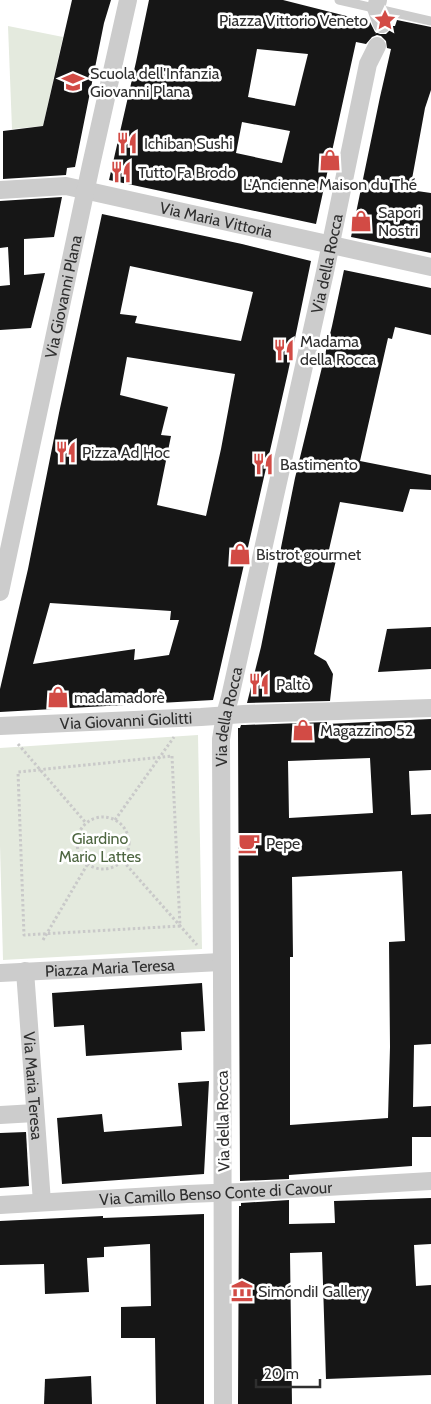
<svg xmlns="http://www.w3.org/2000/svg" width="431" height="1404" font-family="Cabin,sans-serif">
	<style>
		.green { fill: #e4eade }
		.building { fill: #161616; fill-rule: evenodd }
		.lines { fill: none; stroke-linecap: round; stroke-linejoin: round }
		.path { stroke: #c9c9c9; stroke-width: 3; stroke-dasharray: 2.5 2.5; stroke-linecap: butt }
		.lane { stroke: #ccc; stroke-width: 9 }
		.street { stroke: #ccc; stroke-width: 18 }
		.labels { text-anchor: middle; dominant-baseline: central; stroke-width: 5; stroke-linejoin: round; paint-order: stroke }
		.poi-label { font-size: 16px; fill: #2f2f2f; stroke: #fff; text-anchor: start }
		.street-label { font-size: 16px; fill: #2f2f2f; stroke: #fff }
		.park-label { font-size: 16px; fill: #4e6641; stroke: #fff }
	</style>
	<rect width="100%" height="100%" fill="#fff"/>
	<g class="green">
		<path d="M8 26 63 37 43 126 12 129Z"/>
		<path d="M198 735 202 949 3 960 0 845V748Z"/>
	</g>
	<g class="building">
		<path d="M72 0H111L104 23 75 167 67 168 66 175 3 179V131L43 126Z"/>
		<path d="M149 0H283L370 22 375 32 380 34H386L390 30 392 26H395L397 20 431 27V90L425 108 410 190 431 193V253L351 237 380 97 391 49 387 48 386 41 381 36 377 35 372 37 366 44 356 42 316 224 109 180 136 62ZM257 49 308 54 295 106 248 97ZM242 122 290 131 282 163 236 153Z"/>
		<path d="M62 197 54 237 24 239V275L45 273 31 328 0 330V286L10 285 8 247 0 248V201Z"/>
		<path d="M102 214 242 244 311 261 288 372 213 700 0 712V689L28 569 59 413ZM130 266 253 292 241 341 135 323 137 316 120 314ZM127 357 235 374 221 449 206 516 157 505 171 436 161 435 168 407 120 395ZM50 603 171 611 170 620H179L169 655 134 660 135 649 33 664Z"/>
		<path d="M344 270 431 288V335L395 327 392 339 388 338 360 461 431 475V490L410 489 403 512 340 502 328 554 337 556 314 654 326 661 333 674 330 701 247 703 261 647 295 478 332 326Z"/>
		<path d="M431 627V669L378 672 387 629Z"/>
		<path d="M431 719V770L409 771 411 815 431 814V1044L414 1045 413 1107 431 1106V1137H412V1166L289 1175V1179L240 1181 238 728H240L241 725H245L327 722V724ZM370 758 373 813 289 818 288 761ZM402 871 405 941 389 942 390 1047 388 1118 290 1125V957H293L292 877Z"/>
		<path d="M202 983 205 1031 181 1032 182 1050 86 1056 84 1025 54 1027 52 993Z"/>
		<path d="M209 1081 204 1174 62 1184 57 1118 102 1114 104 1132 182 1126 178 1083Z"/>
		<path d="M26 1132 29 1186 0 1188V1133Z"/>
		<path d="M431 1198V1244L414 1245 416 1286 431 1285V1375L326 1379 322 1252 290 1253 292 1404H238L239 1206H241V1203L289 1200V1224L335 1223 334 1201Z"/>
		<path d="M204 1214V1404H156L155 1338H121V1307L151 1306 150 1244 104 1247V1257L87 1258 89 1292 45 1294 44 1264 0 1265V1221L103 1216V1218Z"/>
		<path d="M91 1376 92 1404H44L45 1379Z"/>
	</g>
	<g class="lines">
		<g class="path">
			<path d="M18 744 86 823"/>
			<path d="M172 756 180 926 24 935 18 772Z"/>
			<circle cx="103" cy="843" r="26"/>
			<path d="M115 820 174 737"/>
			<path d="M123 861 197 945"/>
			<path d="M43 940 87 865"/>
		</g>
		<path class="lane" d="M339 0 431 21"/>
		<g class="street">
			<path d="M378 0 376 8 382 24"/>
			<path id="s1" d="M0 190 66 186 431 267"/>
			<path id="s2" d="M0 592 91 165 128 0"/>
			<path id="s3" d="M0 726 201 717 244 714 431 708"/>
			<path id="s4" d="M25 971 42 1202"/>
			<path id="s5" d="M0 973 221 962"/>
			<path d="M0 1115 35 1113"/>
			<path id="s6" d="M0 1205 187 1194 241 1192 431 1181"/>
			<path id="s7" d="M223 1404C224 1182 221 961 221 739L225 715 230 697 325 272 368 64 377 46"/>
		</g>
	</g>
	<defs>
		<g id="sight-bare" transform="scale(1.725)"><path d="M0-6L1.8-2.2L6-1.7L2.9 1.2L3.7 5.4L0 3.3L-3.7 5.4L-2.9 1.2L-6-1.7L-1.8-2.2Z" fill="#d24b45" stroke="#fff" stroke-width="2.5" paint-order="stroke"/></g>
		<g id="school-bare" transform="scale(1.725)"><path d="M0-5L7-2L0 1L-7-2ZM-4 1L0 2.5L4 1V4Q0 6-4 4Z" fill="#d24b45" stroke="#fff" stroke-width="2.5" paint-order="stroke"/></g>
		<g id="restaurant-bare" transform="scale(1.725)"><path d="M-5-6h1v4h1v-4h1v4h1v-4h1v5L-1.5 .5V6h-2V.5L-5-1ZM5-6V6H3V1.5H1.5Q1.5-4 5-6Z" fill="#d24b45" stroke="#fff" stroke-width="2.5" paint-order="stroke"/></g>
		<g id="shop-bare" transform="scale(1.725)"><path d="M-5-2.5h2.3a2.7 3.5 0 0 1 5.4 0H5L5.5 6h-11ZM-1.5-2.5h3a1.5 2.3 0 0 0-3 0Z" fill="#d24b45" stroke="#fff" stroke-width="2.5" paint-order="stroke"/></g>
		<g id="cafe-bare" transform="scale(1.725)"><path d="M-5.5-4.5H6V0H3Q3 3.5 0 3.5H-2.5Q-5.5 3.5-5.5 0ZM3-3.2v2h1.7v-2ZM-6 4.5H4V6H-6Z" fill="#d24b45" stroke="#fff" stroke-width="2.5" paint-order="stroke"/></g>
		<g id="museum-bare" transform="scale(1.725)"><path d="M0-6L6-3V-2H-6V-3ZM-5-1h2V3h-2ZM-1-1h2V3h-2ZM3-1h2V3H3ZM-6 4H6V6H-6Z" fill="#d24b45" stroke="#fff" stroke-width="2.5" paint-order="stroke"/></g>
	</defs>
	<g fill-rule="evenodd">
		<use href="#sight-bare" x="385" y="20"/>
		<use href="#school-bare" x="73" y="82"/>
		<use href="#restaurant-bare" x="127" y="143"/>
		<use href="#shop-bare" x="330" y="160"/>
		<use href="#restaurant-bare" x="121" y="172"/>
		<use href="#shop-bare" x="361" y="221"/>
		<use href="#restaurant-bare" x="284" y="350"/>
		<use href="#restaurant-bare" x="66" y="452"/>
		<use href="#restaurant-bare" x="263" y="464"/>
		<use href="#shop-bare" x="240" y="554"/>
		<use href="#restaurant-bare" x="259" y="684"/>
		<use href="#shop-bare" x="58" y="697"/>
		<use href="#shop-bare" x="303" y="730"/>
		<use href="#cafe-bare" x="249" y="843"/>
		<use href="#museum-bare" x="242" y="1291"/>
	</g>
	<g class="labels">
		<g class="poi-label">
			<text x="368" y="20" text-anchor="end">Piazza Vittorio Veneto</text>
			<text x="90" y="73">Scuola dell'Infanzia<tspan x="90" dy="18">Giovanni Plana</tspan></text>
			<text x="144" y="143">Ichiban Sushi</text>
			<text x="138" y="172">Tutto Fa Brodo</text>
			<text x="330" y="184" text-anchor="middle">L'Ancienne Maison du Thé</text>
			<text x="378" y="212">Sapori<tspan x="378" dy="18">Nostri</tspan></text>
			<text x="300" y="341">Madama<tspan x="300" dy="18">della Rocca</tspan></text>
			<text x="82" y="452">Pizza Ad Hoc</text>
			<text x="280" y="464">Bastimento</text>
			<text x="256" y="554">Bistrot gourmet</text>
			<text x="276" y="684">Paltò</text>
			<text x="74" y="697">madamadorè</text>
			<text x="320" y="730">Magazzino 52</text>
			<text x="266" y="843">Pepe</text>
			<text x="258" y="1291">SimóndiI Gallery</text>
		</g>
		<g class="street-label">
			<text stroke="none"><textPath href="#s1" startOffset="220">Via Maria Vittoria</textPath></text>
			<text stroke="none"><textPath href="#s7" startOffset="1152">Via della Rocca</textPath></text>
			<text stroke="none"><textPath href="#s2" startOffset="302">Via Giovanni Plana</textPath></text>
			<text stroke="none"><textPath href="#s7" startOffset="688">Via della Rocca</textPath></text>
			<text stroke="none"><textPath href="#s3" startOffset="126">Via Giovanni Giolitti</textPath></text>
			<text stroke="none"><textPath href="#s5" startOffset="110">Piazza Maria Teresa</textPath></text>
			<text stroke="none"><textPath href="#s4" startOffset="115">Via Maria Teresa</textPath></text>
			<text transform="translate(223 1121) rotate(-91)">Via della Rocca</text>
			<text stroke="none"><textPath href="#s6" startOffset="216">Via Camillo Benso Conte di Cavour</textPath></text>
		</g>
		<g class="park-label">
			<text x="100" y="838">Giardino<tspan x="100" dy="18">Mario Lattes</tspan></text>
		</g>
	</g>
	<path d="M256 1379v8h64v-8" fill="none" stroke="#2f2f2f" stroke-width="2.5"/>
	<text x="264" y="1379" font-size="15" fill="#2f2f2f" stroke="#ffffff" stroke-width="4" paint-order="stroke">20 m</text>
</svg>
